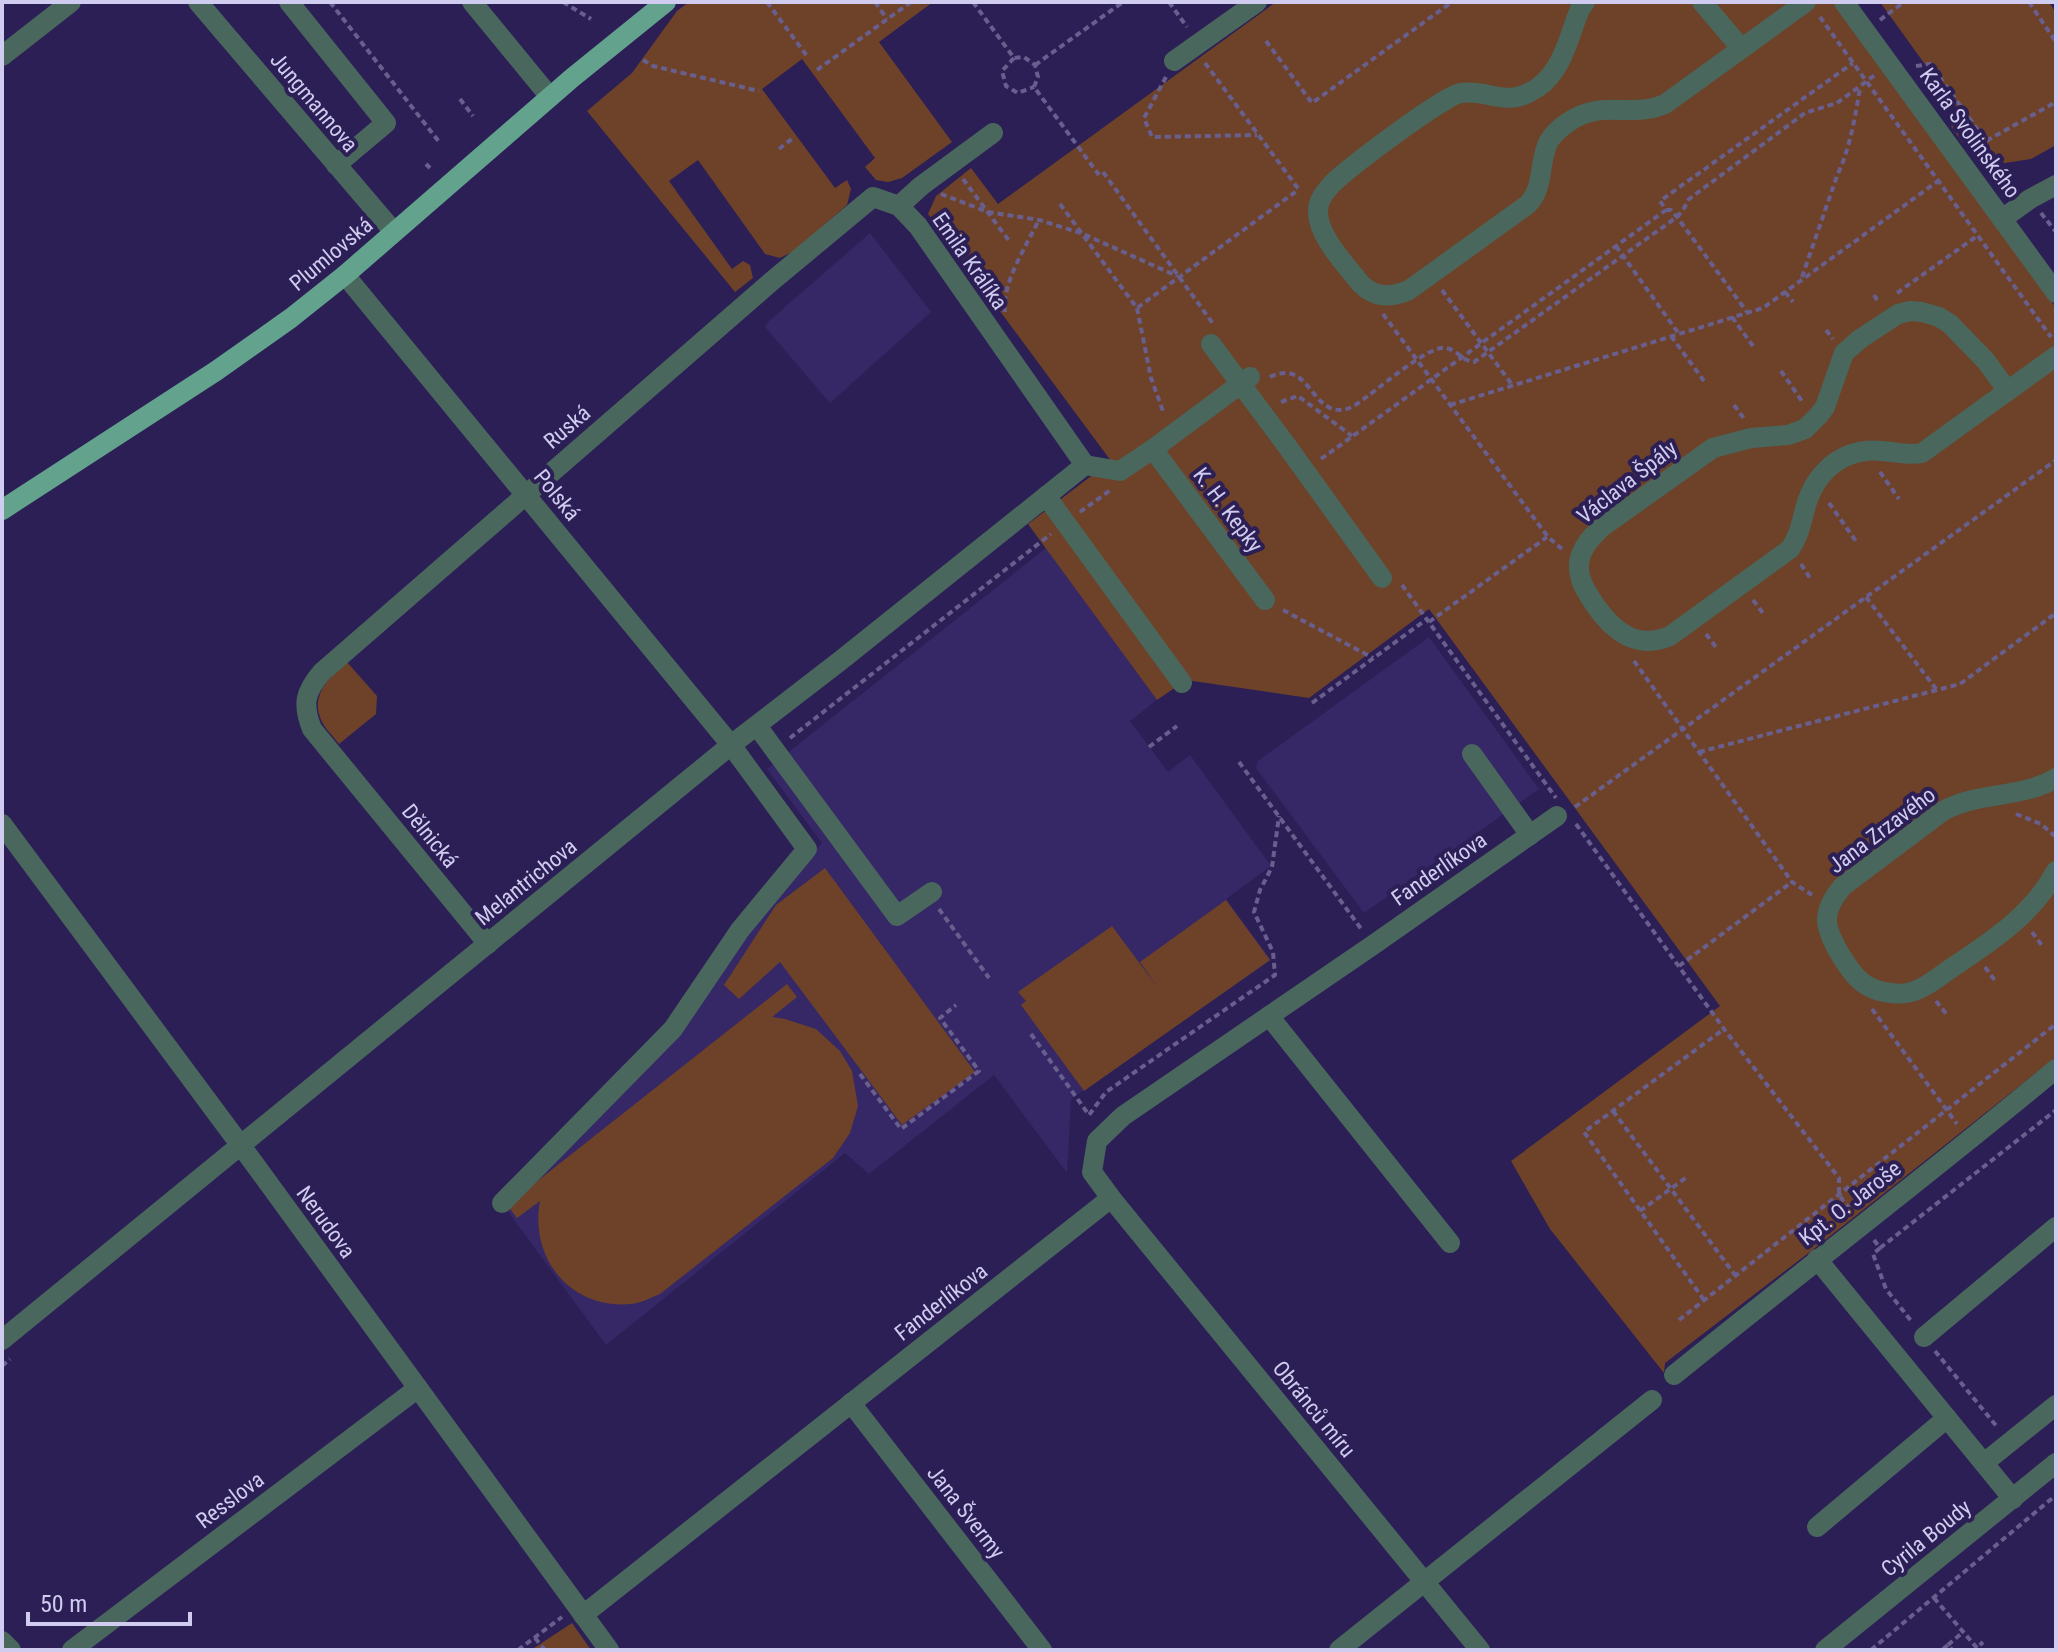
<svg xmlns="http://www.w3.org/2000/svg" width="2058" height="1652" font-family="'Roboto Condensed',sans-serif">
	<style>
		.built { fill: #362766 }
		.green { fill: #6d4229 }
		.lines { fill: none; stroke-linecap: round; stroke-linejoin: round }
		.path { stroke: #695f8e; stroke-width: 4; stroke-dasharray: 6 4; stroke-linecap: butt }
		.minor { stroke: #4a675d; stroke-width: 20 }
		.major { stroke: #63a28d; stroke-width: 20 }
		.labels { text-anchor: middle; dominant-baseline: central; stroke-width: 8; stroke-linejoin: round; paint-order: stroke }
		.street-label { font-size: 22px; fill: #d0ccef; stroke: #2c1f56 }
	</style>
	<rect width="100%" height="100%" fill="#2c1f56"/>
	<g class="built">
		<path d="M870 233 931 312 830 403 765 327 769 321Z"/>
		<path d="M1046 548 1157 700 1130 721 1168 772 1190 755 1271 866 1226 899 1271 960 1071 1099 1067 1173 994 1075 869 1174 845 1153 606 1345 504 1206 681 1031 757 918 822 843 767 769Z"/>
		<path d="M1429 637 1539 789 1364 913 1256 768 1258 761Z"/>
	</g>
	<g class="green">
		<path d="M689 2H933L879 42 952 142 902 178 888 182 876 180 865 167 875 158 802 59 762 89 835 188 847 180 851 189 847 205 794 251 780 258 765 254 698 160 669 181 732 269 743 261 750 265 753 278 735 292 587 111 632 73 677 11Z"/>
		<path d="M1276 2H1834L2056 308V1057L1815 1248 1665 1363 1664 1373 1550 1229 1511 1161 1720 1006 1429 609 1309 698 1186 680 1157 700 1028 524 1111 461 928 214 936 196 971 168 998 204Z"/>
		<path d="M1880 2H2049L2056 13V145L2031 159 2005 163 1975 152 1961 141 1951 126 1963 117Z"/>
		<path d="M346 661 377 696 376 714 339 744C333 736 323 727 320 717 311 693 332 676 346 661Z"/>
		<path d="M825 868 975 1072 902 1125 780 962 739 999 724 985 776 905Z"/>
		<path d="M1226 900 1270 960 1084 1091 1021 1005 1026 1001 1018 992 1112 926 1158 988 1140 962Z"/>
		<path d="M787 984 797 997 772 1017 785 1019 816 1029 840 1051 852 1071 858 1106 850 1133 833 1158 660 1294C650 1298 641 1303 631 1304 571 1310 529 1258 540 1201L517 1218 507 1205Z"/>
		<path d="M572 1623 591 1650H531Z"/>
	</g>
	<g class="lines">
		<g class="path">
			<path d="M330 2 440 143"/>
			<path d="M563 2 591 19"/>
			<path d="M767 2 807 56"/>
			<path d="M875 2 887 19"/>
			<path d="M973 2 1014 58 1024 57 1035 65 1038 77 1034 87 1099 175"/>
			<path d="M1169 2 1187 27"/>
			<path d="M2029 2 2056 42"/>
			<path d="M1820 17 2051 337"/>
			<path d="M1880 20 1904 2"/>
			<path d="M1266 41 1312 103 1452 2"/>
			<path d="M1014 58 1002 71 1006 86 1018 93 1034 87"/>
			<path d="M643 60 653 66 759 91"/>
			<path d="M1205 63 1300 191"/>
			<path d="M1035 65 1123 2"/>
			<path d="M1916 66 1930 64 1986 141 2056 102"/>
			<path d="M817 70 911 2"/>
			<path d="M1166 77 1144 118 1152 137 1257 135"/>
			<path d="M460 99 473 116"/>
			<path d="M779 149 793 138"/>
			<path d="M426 164 430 168"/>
			<path d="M1103 172 1214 325"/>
			<path d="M963 179 1010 242"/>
			<path d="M941 194 988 212 1039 220 1081 233 1177 276"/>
			<path d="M1060 204 1137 308 1298 190"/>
			<path d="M1666 210H1671L1677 217 1747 312"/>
			<path d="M2041 213 2056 232"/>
			<path d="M1616 246 1679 334"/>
			<path d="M1802 277 1837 176C1850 148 1855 118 1860 88"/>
			<path d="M1442 290 1513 386"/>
			<path d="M1785 292 1793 302"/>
			<path d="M1897 293 1977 236"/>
			<path d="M1874 295 1879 303"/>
			<path d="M1137 308 1151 378 1164 414"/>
			<path d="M1005 312C1001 285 1027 244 1039 220"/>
			<path d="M1383 314 1548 537 1562 549"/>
			<path d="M1732 317 1753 346"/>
			<path d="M1826 330 1833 339"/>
			<path d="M1671 336 1704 381"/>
			<path d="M1781 371 1804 404"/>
			<path d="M1270 377C1309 358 1310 412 1342 410 1352 409 1361 401 1369 395 1384 384 1426 349 1442 348 1456 347 1461 361 1474 362L1677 217 1683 210 1689 199 1805 113 1837 103 1875 75"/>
			<path d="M1281 402 1298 396 1352 436"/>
			<path d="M1450 405 1763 308 1938 181"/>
			<path d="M1734 405 1745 420"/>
			<path d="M1321 459 1666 210 1660 201 1853 63"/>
			<path d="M1880 472 1899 499"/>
			<path d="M1829 503 1858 544"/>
			<path d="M1080 512 1112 489"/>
			<path d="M1801 564 1810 578"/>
			<path d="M1402 585 1556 798"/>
			<path d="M1866 597 1936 689"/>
			<path d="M1753 600 1763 613"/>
			<path d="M1283 610 1373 658"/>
			<path d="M1429 622 1547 537"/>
			<path d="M1706 634 1716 647"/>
			<path d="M1634 661 1792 882 1812 895"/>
			<path d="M1312 703 1427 619"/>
			<path d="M790 738 1051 534"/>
			<path d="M1149 747 1177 726"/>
			<path d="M1699 752 1960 684 2056 613"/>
			<path d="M1239 762 1362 930"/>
			<path d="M1575 807 2056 460"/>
			<path d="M2016 814 2041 824 2056 837"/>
			<path d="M1576 824 1724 1029 1839 1178V1195L1851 1211"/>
			<path d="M939 909 989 978"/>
			<path d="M2032 932 2043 947"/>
			<path d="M1679 966 1792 882"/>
			<path d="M1985 967 1996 982"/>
			<path d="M1936 1001 1948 1016"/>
			<path d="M1872 1009 1957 1124"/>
			<path d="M1031 1034 1089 1115 1106 1092 1275 975 1273 952 1254 912 1260 890 1272 867 1279 816"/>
			<path d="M860 1074 901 1129 979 1071 940 1018 956 1005"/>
			<path d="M1613 1111 1735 1275"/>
			<path d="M1640 1211 1687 1177"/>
			<path d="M1874 1240 1880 1248 1873 1254 1886 1289 1912 1322"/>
			<path d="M1880 1248 2056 1110"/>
			<path d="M1704 1300 1584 1132 1724 1029"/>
			<path d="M1679 1320 2056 1024"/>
			<path d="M1935 1351 1998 1428"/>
			<path d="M2 1366 10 1359"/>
			<path d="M1934 1598 1977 1648 1983 1642"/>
			<path d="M535 1638 545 1650"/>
			<path d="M1948 1645 1963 1632"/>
			<path d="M1943 1649 1948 1645 1952 1650"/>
			<path d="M518 1650 562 1617"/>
			<path d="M1871 1650 2056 1495"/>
		</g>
		<g class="minor">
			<path d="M198 2 394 232"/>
			<path d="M289 2 386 123 336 165"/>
			<path d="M472 2 550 97"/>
			<path d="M1585 2 1580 9C1569 35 1563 71 1537 88 1506 109 1490 89 1461 93 1444 95 1347 169 1332 184 1325 192 1318 200 1318 211 1317 235 1346 265 1360 283 1374 298 1391 298 1409 290L1527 205C1545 189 1538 161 1549 141 1554 133 1560 128 1567 123 1602 98 1632 119 1665 104L1806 2"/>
			<path d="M1702 2 1741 48"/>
			<path d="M1844 2 2056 293"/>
			<path d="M2 56 71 2"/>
			<path d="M1174 61 1257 2"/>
			<path d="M899 206 921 186 993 133"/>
			<path d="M2002 219 2030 199 2056 185"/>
			<path d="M345 275 731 745 807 849 740 930 673 1029 502 1203"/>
			<path d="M1211 344 1287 446 1382 578"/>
			<path d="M2007 390 1986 361 1950 324 1939 317 1922 312 1910 311 1898 314 1860 339 1844 353 1825 407 1818 416 1805 429 1788 435 1751 438 1713 448 1602 527C1591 537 1580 549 1579 564 1578 580 1587 593 1595 605 1614 632 1637 650 1670 636L1790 549C1800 535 1802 519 1807 502 1816 475 1836 455 1865 451 1884 448 1903 457 1922 453L2056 356"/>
			<path d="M1153 449 1265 600"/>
			<path d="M1085 465 1120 471 1153 449 1250 377"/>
			<path d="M1046 496 1182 683"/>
			<path d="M757 726 897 916 932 892"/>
			<path d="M1472 754 1530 835"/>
			<path d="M2056 778C2021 799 1979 791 1943 811L1843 886C1835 895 1828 906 1827 918 1826 936 1851 976 1866 985 1877 992 1895 995 1907 993 1923 990 1937 978 1950 969 1990 942 2032 916 2056 871"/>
			<path d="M2 824 253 1162 609 1650"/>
			<path d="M488 944 312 729C302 704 305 692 322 672L772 281 873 197 899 206 918 226 1085 465"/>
			<path d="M1269 1016 1450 1243"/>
			<path d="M1111 1198 1480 1650"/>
			<path d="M1817 1259 2013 1499"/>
			<path d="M1924 1337 2056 1227"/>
			<path d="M2 1340 731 745 840 661 1085 465"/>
			<path d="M1674 1375C1801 1272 1931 1173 2056 1069"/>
			<path d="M851 1403 1042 1650"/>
			<path d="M1984 1463 2056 1405"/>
			<path d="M1817 1527 1947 1418"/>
			<path d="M583 1615 1111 1198 1092 1172 1097 1141 1123 1116 1373 945 1557 816"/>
			<path d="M2 1641 11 1650"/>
			<path d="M72 1650 418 1388"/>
			<path d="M1339 1650 1652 1400"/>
			<path d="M1825 1650 2056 1463"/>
		</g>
		<path class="major" d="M2 510 216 371 291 318 345 275 572 78 666 2"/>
	</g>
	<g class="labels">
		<g class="street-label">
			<text transform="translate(314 102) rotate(50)">Jungmannova</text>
			<text transform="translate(1970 133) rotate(54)">Karla Svolinského</text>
			<text transform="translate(331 254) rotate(-40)">Plumlovská</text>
			<text transform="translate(970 261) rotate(55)">Emila Králíka</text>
			<text transform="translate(567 427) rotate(-41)">Ruská</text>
			<text transform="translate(1627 482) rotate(-38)">Václava Špály</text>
			<text transform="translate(557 495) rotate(51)">Polská</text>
			<text transform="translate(1228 510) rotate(53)">K. H. Kepky</text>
			<text transform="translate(1882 830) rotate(-37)">Jana Zrzavého</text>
			<text transform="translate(430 836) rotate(51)">Dělnická</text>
			<text transform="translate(1439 869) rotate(-35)">Fanderlíkova</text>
			<text transform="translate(526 882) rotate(-39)">Melantrichova</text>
			<text transform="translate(1850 1203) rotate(-38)">Kpt. O. Jaroše</text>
			<text transform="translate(326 1222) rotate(54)">Nerudova</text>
			<text transform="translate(941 1302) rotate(-38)">Fanderlíkova</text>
			<text transform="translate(1314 1409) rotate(51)">Obránců míru</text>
			<text transform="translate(230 1500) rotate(-37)">Resslova</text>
			<text transform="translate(966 1512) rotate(52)">Jana Švermy</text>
			<text transform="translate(1926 1538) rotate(-39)">Cyrila Boudy</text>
		</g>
	</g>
	<rect width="2058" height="1652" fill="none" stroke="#d0ccef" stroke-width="8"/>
	<path d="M28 1612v12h162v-12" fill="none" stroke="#d0ccef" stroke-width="4"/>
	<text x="40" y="1612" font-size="24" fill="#d0ccef" stroke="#2c1f56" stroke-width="6" paint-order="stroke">50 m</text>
</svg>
